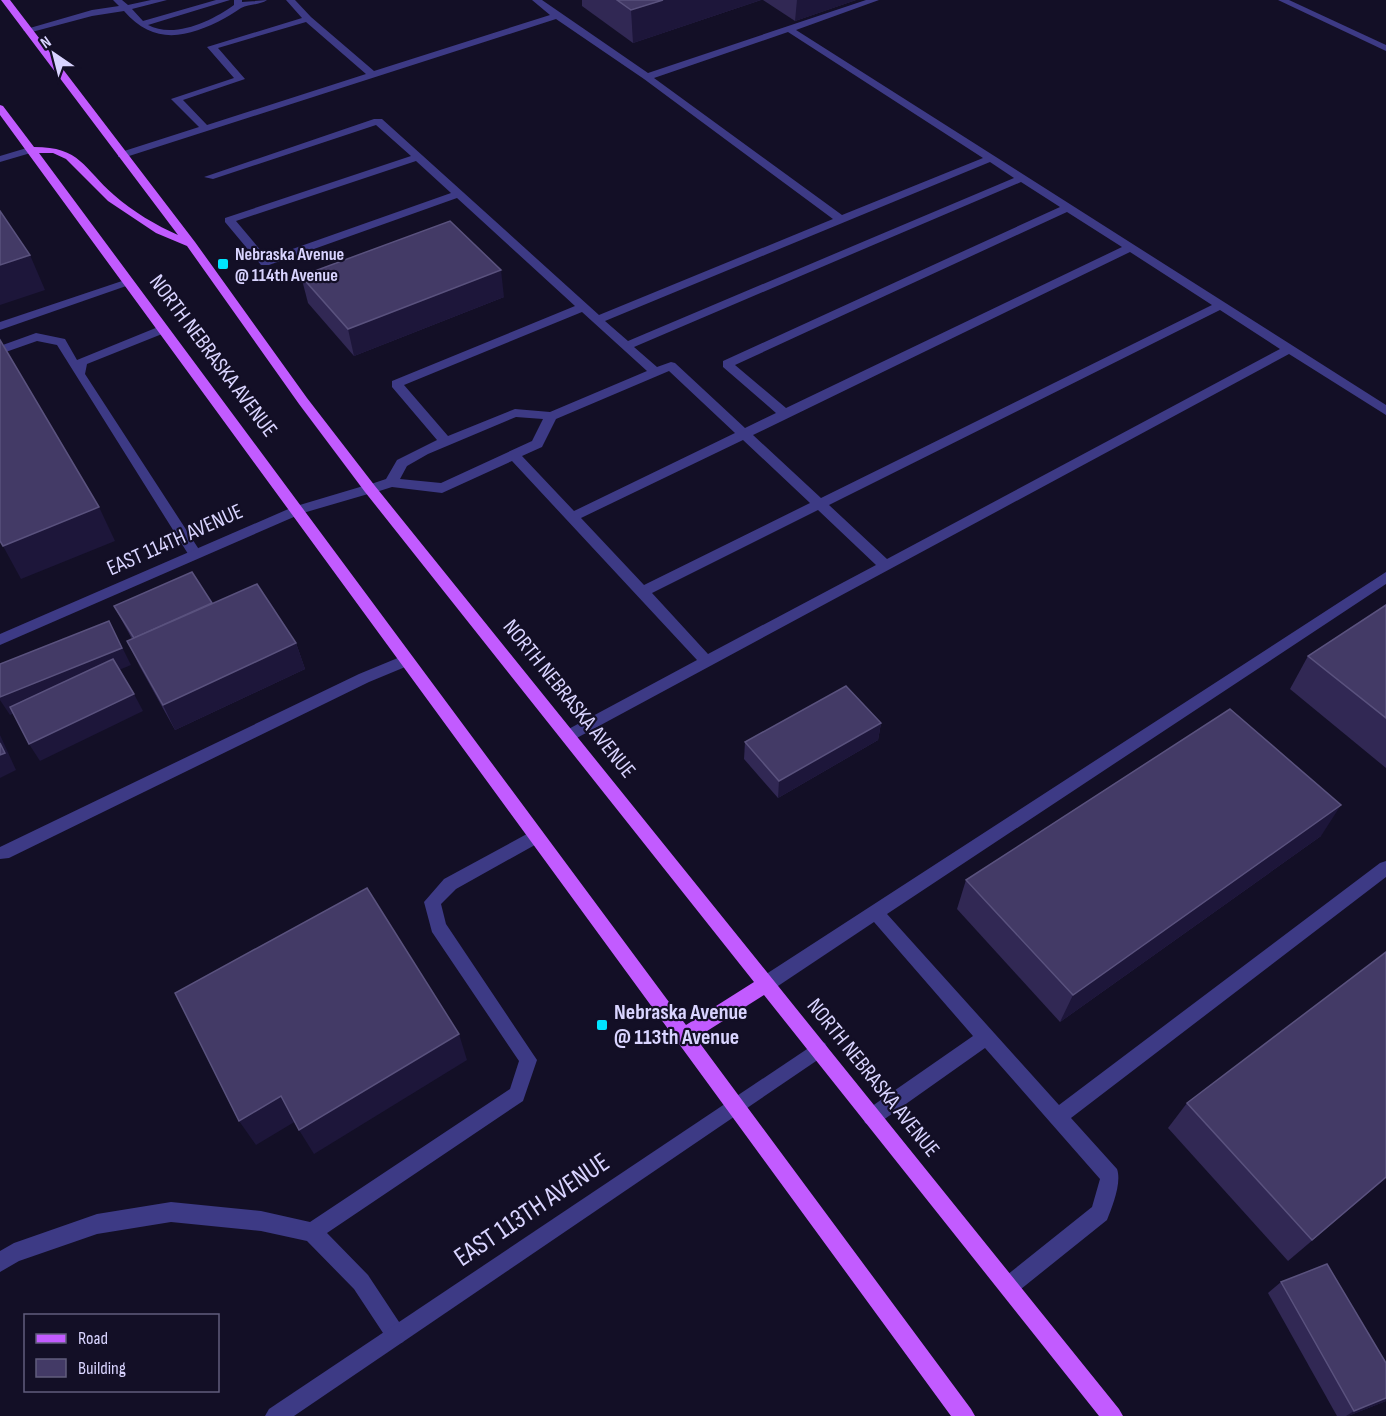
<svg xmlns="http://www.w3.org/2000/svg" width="1386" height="1416" font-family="'Sofia Sans Condensed',sans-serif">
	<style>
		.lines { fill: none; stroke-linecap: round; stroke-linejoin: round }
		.lane { fill: #3d3a85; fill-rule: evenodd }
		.street { fill: #3d3a85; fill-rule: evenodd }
		.primary { fill: #c25bff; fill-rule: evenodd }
		.wall { fill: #312854 }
		.shaded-wall { fill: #1d163a }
		.building { fill: #433a66; stroke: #5a527e; stroke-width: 1.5 }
		.poi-dot { fill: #00e5ff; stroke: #130f26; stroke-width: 2 }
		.labels { text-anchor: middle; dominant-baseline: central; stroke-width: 4.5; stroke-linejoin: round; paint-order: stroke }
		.far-poi-label { font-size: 18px; font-weight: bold; fill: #d9d4ff; stroke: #130f26; text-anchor: start }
		.street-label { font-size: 22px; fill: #d9d4ff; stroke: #130f26 }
		.poi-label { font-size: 22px; font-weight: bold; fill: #d9d4ff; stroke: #130f26; text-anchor: start }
		.near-street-label { font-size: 27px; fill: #d9d4ff; stroke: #130f26 }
	</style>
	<rect width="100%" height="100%" fill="#130f26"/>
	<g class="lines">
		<g class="lane">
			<path d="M113 0H122L128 5 151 0H167L132 9 143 21 216 0H230L148 25C174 39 212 21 234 5V0H242V2L267 0C260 5 249 4 241 8 236 11 231 15 225 18 188 38 154 46 124 11L92 16 28 33 23 30 92 10 119 6Z"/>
			<path d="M286 0H295L311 17 374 71 550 15 532 0H542L648 73 866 0H879L796 30 1386 405V415L1289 354 573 740H563L560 736 563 732 697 660 512 461 442 493 392 487 370 494 363 489 365 486 386 479 397 460 437 440 392 387V381L575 306 457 198 269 265H261L225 222V218L411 156 376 125 213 179 204 177 374 119H382L599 315 833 219 644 79 556 19 126 157H118V153L199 127 171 99 234 78 207 47 302 18ZM306 22 366 74 207 125 183 100 245 79 218 48ZM788 32 983 158 842 215 654 78ZM416 161 451 193 267 258 236 221ZM990 162 1014 178 628 341 605 321ZM1021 182 1060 207 723 361V367L776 413 745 428 675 363 671 362 657 367 634 347ZM1067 212 1122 247 786 408 735 365ZM1130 252 1212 305 821 498 753 435ZM1220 310 1280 349 887 559 829 505ZM582 312 647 371 550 412 515 409 448 436 404 385ZM669 371 735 433 574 511 522 456 542 447 556 419ZM516 417 543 419 532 441 441 483 400 479 407 466 428 454ZM743 440 810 503 644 585 581 518ZM818 510 876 565 708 654 652 593Z"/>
			<path d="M1278 0H1289L1386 45V51Z"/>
			<path d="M30 147 35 150 34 152 0 162V156Z"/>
			<path d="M128 279 132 280V284L0 330V322Z"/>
			<path d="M163 325 169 329 167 332 87 364 85 374 200 551 202 554 200 557H190L57 345 37 341 0 354V346L36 333 65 339 77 360Z"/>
			<path d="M1386 572V584L887 914 1059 1105 1380 863 1386 861V877L1071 1118 1117 1169C1122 1183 1112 1207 1107 1220L1016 1293 1009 1296 1002 1293 999 1286 1002 1279 1092 1207 1100 1179 985 1048 879 1123 872 1126 865 1123 863 1117 865 1111 973 1036 874 922 772 990 766 992 760 990 757 984 760 978Z"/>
			<path d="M405 655 410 657 412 661 410 665 369 682 9 858 0 859V847L359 674Z"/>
			<path d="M536 829 542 831 544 836 542 841 456 889 441 904 446 924 537 1060 523 1101 327 1233 368 1275 403 1328 406 1335 403 1342 396 1345 389 1342 354 1289 307 1241 261 1231 171 1222 97 1234 19 1261 0 1272V1251L14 1243 97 1214 171 1202 261 1211 310 1222 510 1089 519 1061 432 932 424 902 444 879Z"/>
		</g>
		<g class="street">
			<path d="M370 484 375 486 377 489 375 492 303 513 0 645V634L293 507Z"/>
			<path d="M819 1041 825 1043 828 1049 825 1055 294 1416H265L269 1409Z"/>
		</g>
		<path class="primary" d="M1 0H10L195 242 307 398 375 486 1119 1409 1123 1416H1099L764 995 696 1038 971 1409 975 1416H951L0 115V105L3 106 34 147C81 147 83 168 114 195 132 211 157 226 178 235ZM39 153H53L66 159 108 201 156 233 187 246 299 404 365 492 754 982 686 1025Z"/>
	</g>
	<g class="wall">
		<path d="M582 0H761L633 43 582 6Z"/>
		<path d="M763 0H856L795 21Z"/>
		<path d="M301 276 504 297 354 356 308 303Z"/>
		<path d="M212 603 296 643 305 669 175 730 140 667 127 641 132 639 114 606Z"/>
		<path d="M1386 605V768L1290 689 1308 656Z"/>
		<path d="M881 723 878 740 778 798 744 759 745 742Z"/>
		<path d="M1321 836 1060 1022 957 909 966 880Z"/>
		<path d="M1187 1103 1386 1178 1288 1261 1168 1128Z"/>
		<path d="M1281 1282 1386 1401 1348 1416H1337L1268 1293Z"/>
	</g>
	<g class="shaded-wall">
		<path d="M663 0H761L633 43 631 10Z"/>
		<path d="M797 0H856L795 21Z"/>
		<path d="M30 255 45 290 0 305V265Z"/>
		<path d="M501 270 504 297 354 356 348 329Z"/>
		<path d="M99 507 115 541 21 579 3 546Z"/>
		<path d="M109 621 131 665 10 715 0 700V697Z"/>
		<path d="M296 643 305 669 175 730 163 705Z"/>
		<path d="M134 694 143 711 40 761 29 744Z"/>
		<path d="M881 723 878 740 778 798 779 781Z"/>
		<path d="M0 735 16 770 0 778Z"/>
		<path d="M1341 805 1321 836 1060 1022 1073 995Z"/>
		<path d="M459 1034 467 1060 314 1154 299 1130Z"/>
		<path d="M281 1096 296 1121 256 1145 239 1121Z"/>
		<path d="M1386 1398V1401L1348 1416H1346L1354 1411Z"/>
	</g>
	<g class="building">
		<path d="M617 0H663L631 10Z"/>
		<path d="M0 211 30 255 0 265Z"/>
		<path d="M450 221 501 270 348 329 301 276Z"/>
		<path d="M0 340 99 507 3 546 0 541Z"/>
		<path d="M192 572 212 603 134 638 114 606Z"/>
		<path d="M257 584 296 643 163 705 127 641Z"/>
		<path d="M1386 605V718L1308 656Z"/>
		<path d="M109 621 122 648 0 697V664Z"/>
		<path d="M113 659 134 694 29 744 10 707Z"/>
		<path d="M846 686 881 723 779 781 745 742Z"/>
		<path d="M1230 709 1341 805 1073 995 966 880Z"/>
		<path d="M0 743 5 753 0 755Z"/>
		<path d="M367 888 459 1034 299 1130 281 1096 239 1121 175 993Z"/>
		<path d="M1386 952V1177L1312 1240 1187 1103Z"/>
		<path d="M1327 1264 1386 1363V1398L1354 1411 1281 1282Z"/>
	</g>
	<g class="poi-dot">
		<rect x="217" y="258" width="12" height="12" rx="3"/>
		<rect x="596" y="1019" width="12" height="12" rx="3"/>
	</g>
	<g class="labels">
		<g class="far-poi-label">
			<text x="235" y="254">Nebraska Avenue<tspan x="235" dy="21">@ 114th Avenue</tspan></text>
		</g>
		<g class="street-label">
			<text transform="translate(213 356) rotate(53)">NORTH NEBRASKA AVENUE</text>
			<text transform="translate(175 540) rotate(-24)">EAST 114TH AVENUE</text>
			<text transform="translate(569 699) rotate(51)">NORTH NEBRASKA AVENUE</text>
			<text transform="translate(873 1078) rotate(51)">NORTH NEBRASKA AVENUE</text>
		</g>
		<g class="poi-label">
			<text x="614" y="1012">Nebraska Avenue<tspan x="614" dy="25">@ 113th Avenue</tspan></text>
		</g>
		<g class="near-street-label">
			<text transform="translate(532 1210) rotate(-34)">EAST 113TH AVENUE</text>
		</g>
	</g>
	<rect x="24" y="1314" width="195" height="78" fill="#130f26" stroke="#625e7d" stroke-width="1.5"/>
	<rect x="36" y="1334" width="30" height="9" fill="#c25bff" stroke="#625e7d" stroke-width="1.5"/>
	<text x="78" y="1344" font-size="18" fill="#d9d4ff">Road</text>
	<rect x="36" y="1359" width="30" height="18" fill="#433a66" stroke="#625e7d" stroke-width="1.5"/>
	<text x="78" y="1374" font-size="18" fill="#d9d4ff">Building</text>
	<g transform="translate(54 54) rotate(325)" stroke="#130f26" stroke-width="4.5" paint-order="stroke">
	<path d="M0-4.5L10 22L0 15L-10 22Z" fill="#d9d4ff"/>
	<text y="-9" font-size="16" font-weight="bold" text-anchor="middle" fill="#d9d4ff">N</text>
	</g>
</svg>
